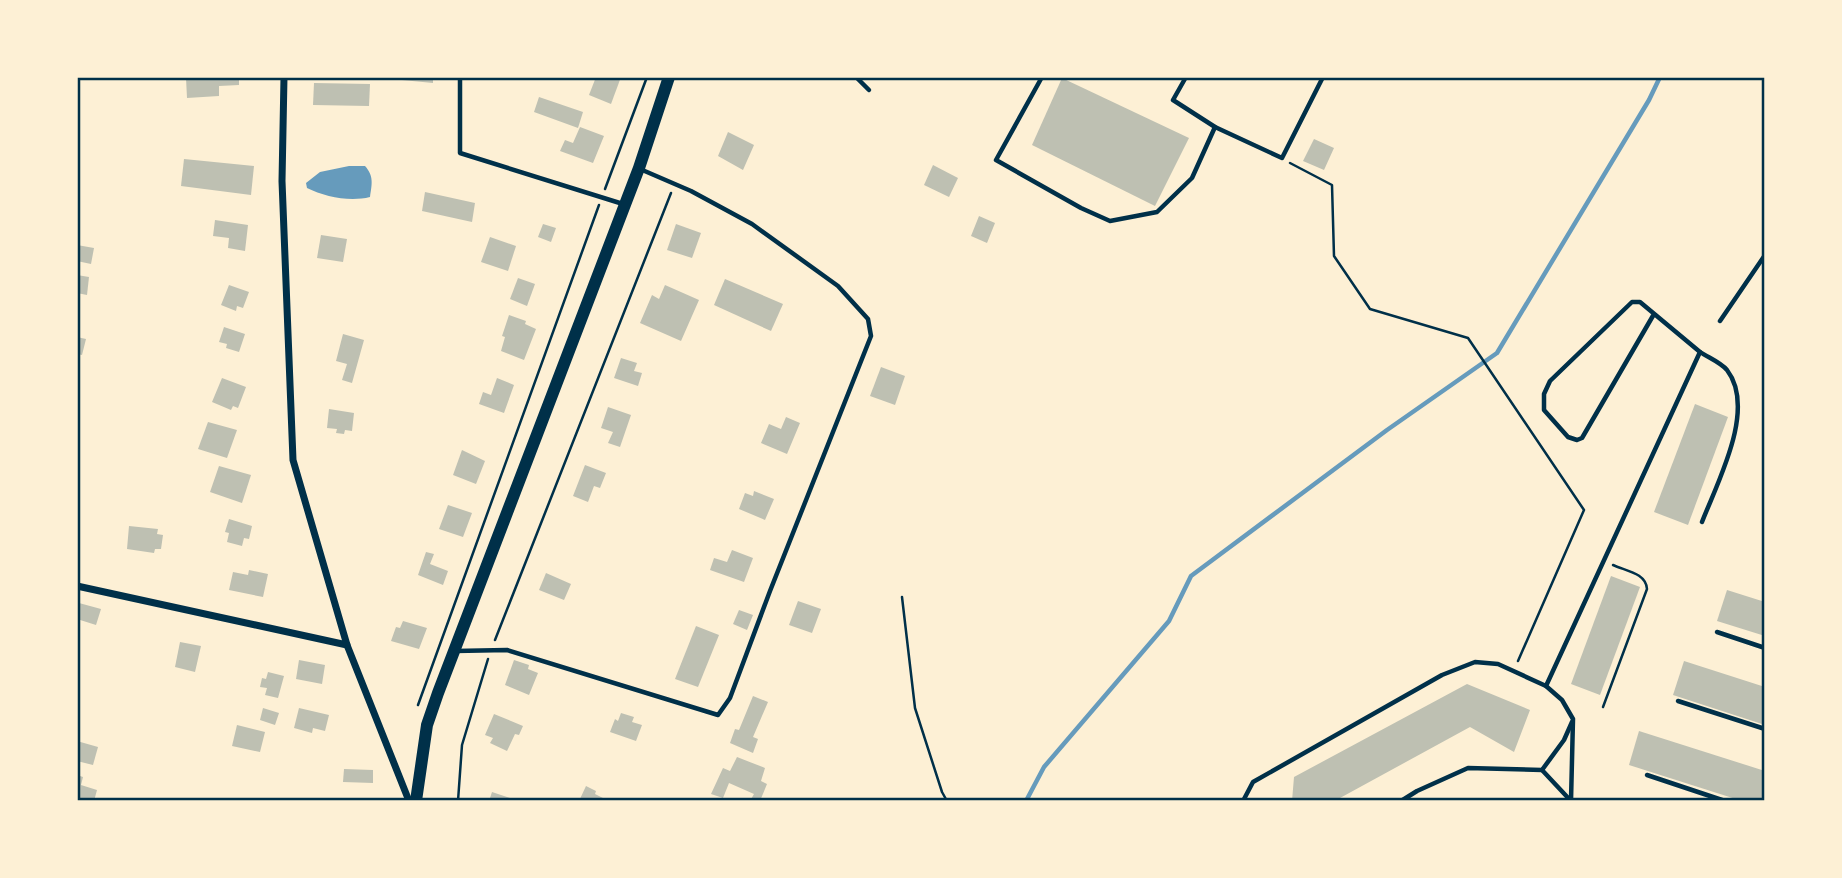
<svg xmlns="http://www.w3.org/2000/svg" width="1842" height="878" font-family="Roboto,sans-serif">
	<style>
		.water { fill: #669bbc }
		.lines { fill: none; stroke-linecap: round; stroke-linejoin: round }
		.stream { stroke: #669bbc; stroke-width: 4.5 }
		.building { fill: #bec0b2 }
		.path { stroke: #003049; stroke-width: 2.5 }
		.service { stroke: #003049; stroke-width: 4.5 }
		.minor { stroke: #003049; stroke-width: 7 }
		.secondary { stroke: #003049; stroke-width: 12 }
		.neatline { fill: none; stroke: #003049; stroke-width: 2.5 }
	</style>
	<rect width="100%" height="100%" fill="#fdf0d5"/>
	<path class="water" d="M349 166H365C374 176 372 184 370 197 350 202 325 197 307 188L306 183 320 172Z"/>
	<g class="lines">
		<path class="stream" d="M1026 801 1044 767 1169 621 1191 576 1387 430 1497 353 1649 100 1660 77"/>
	</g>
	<g class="building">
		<path d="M205 77H239V85L219 86V96L187 98 186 78Z"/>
		<path d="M403 77H433V83L402 80Z"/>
		<path d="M596 77H621L611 104 589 95Z"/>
		<path d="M1062 78 1189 138 1155 206 1032 145Z"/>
		<path d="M314 83 370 84 369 106 313 105Z"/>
		<path d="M539 97 583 112 578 128 534 112Z"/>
		<path d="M580 127 604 136 593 163 560 151 565 140 573 143Z"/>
		<path d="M728 132 754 145 743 170 718 156Z"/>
		<path d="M1314 139 1334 148 1324 170 1303 161Z"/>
		<path d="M184 159 254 166 251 195 181 186Z"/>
		<path d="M933 165 958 178 949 197 924 185Z"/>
		<path d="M425 192 475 203 472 222 422 211Z"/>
		<path d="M979 216 995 223 987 243 971 236Z"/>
		<path d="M215 220 248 225 245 251 228 248 229 238 213 236Z"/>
		<path d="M543 224 556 228 551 242 538 237Z"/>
		<path d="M676 224 701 233 692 258 667 250Z"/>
		<path d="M321 235 347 239 343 262 317 258Z"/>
		<path d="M490 237 516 246 508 271 481 262Z"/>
		<path d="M77 245 94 248 91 264 77 261Z"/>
		<path d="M77 275 89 277 87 295 77 293Z"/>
		<path d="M518 278 535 284 527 306 510 299Z"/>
		<path d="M725 279 783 304 771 331 714 305Z"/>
		<path d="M229 285 249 292 243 308 237 306 236 311 221 305Z"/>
		<path d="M665 285 699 300 681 341 640 323 652 295 659 299Z"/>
		<path d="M509 315 526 321 525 324 536 329 524 360 501 351 505 337 502 336Z"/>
		<path d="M224 327 245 334 239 352 226 348 227 344 219 342Z"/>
		<path d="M343 334 364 340 352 383 342 380 347 364 336 361Z"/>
		<path d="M77 337 86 339 82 355 77 354Z"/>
		<path d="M621 358 637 363 634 371 642 373 638 386 614 378Z"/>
		<path d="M881 367 905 376 895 405 870 396Z"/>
		<path d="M222 378 246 387 238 408 233 406 231 410 212 402Z"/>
		<path d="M497 378 514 385 504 413 479 404 483 392 491 395Z"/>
		<path d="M1695 404 1728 417 1688 525 1654 512Z"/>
		<path d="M608 407 631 415 620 447 608 443 613 432 601 428Z"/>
		<path d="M329 409 354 413 352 431 345 430 344 434 336 433 337 429 327 428Z"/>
		<path d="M786 417 800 423 787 454 761 443 769 424 781 429Z"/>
		<path d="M208 422 237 430 227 458 198 449Z"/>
		<path d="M462 450 485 461 476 484 453 475Z"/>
		<path d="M585 465 606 473 600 488 594 486 588 502 573 496Z"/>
		<path d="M219 466 251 475 242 503 210 492Z"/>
		<path d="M754 491 774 499 765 520 739 509 745 493 753 496Z"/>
		<path d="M448 505 472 513 463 537 439 529Z"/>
		<path d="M229 519 252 526 249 539 244 538 242 546 227 542 229 533 225 532Z"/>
		<path d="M129 526 158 529 157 534 163 535 161 549H155L154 553 127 549Z"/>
		<path d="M732 550 753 558 744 582 710 570 714 558 727 562Z"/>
		<path d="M426 552 434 554 430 564 448 571 443 585 418 575Z"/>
		<path d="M249 570 268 574 263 597 229 590 233 572 248 575Z"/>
		<path d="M546 573 571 584 564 600 539 590Z"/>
		<path d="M1611 576 1640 587 1600 695 1571 684Z"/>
		<path d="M1727 590 1765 602V636L1717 621Z"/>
		<path d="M798 601 821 609 812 633 789 625Z"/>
		<path d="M79 603 101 609 96 625 77 619Z"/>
		<path d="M739 610 753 615 747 630 733 624Z"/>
		<path d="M403 621 427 628 419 649 391 641 396 627 400 628Z"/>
		<path d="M696 626 719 635 698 687 675 679Z"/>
		<path d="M180 642 201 646 195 672 175 667Z"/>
		<path d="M299 660 325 665 322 684 296 679Z"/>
		<path d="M514 660 529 665 528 669 538 673 529 695 505 685Z"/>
		<path d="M1684 661 1765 687V725L1673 695Z"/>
		<path d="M268 672 284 676 278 698 265 695 267 688 260 687 262 678 266 679Z"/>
		<path d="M1467 684 1530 710 1514 752 1470 727 1340 798V801H1292L1294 777Z"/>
		<path d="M753 696 768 702 753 737 758 739 753 753 730 743 735 729 739 730Z"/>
		<path d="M263 708 279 713 275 725 260 720Z"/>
		<path d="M299 708 329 715 325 731 313 728 312 733 294 728Z"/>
		<path d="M621 713 634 717 632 722 642 725 636 741 610 732 615 719 618 721Z"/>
		<path d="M494 714 523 726 519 735 515 734 507 751 490 743 493 738 485 735Z"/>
		<path d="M237 725 265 732 260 752 232 746Z"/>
		<path d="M1639 731 1765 771V801H1742L1629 765Z"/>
		<path d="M77 741 98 747 93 765 77 761Z"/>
		<path d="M737 757 765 768 761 781 767 784 760 801H750L754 794 729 783 723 798 711 794 723 768 730 771Z"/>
		<path d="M344 769 373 770V783L343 782Z"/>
		<path d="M77 775 83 777 81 785 97 790 94 801H77Z"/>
		<path d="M586 786 596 791 595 794 605 799 604 801H579Z"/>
		<path d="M492 792 510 798V801H489Z"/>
	</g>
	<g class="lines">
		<g class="path">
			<path d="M1290 163 1332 185 1334 256 1370 309 1468 338 1584 510 1518 661"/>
			<path d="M605 189 647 77"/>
			<path d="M902 597 915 708 942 792 947 801"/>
			<path d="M495 640 671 193"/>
			<path d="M418 705 599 205"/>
			<path d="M1603 707 1647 589C1646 573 1626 571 1613 565"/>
			<path d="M458 801 462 745 488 659"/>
		</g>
		<g class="service">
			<path d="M460 77V153L623 204"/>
			<path d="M856 77 869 90"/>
			<path d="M1042 77 996 160 1081 208 1110 221 1157 212 1192 178 1215 127"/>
			<path d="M1186 77 1173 100 1215 127 1282 158 1323 77"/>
			<path d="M1720 321 1765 255"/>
			<path d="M1700 352C1709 358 1720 362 1727 370 1757 409 1717 483 1702 522"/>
			<path d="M1717 632 1765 648"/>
			<path d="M455 651 507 650 718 715 730 698 770 591 871 336 868 319 838 286 752 224 691 191 640 169"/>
			<path d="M1546 686 1700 352 1640 302H1632L1550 381 1544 394V410L1568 437 1577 440 1582 438 1654 314"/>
			<path d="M1678 701 1765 729"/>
			<path d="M1542 770 1571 801"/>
			<path d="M1647 775 1725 801"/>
			<path d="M1243 801 1253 782 1442 675 1475 662 1498 664 1546 686 1562 700 1573 719 1571 801"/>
			<path d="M1401 801 1417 791 1468 768 1542 770 1564 740 1572 722"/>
		</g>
		<g class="minor">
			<path d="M284 77 282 181 293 460 347 645 409 801"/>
			<path d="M77 586 347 645"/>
		</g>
		<path class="secondary" d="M416 801 427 725 438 693 639 168 669 77"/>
	</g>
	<rect width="1842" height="878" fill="none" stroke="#fdf0d5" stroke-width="158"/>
	<rect x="79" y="79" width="1684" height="720" class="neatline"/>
</svg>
